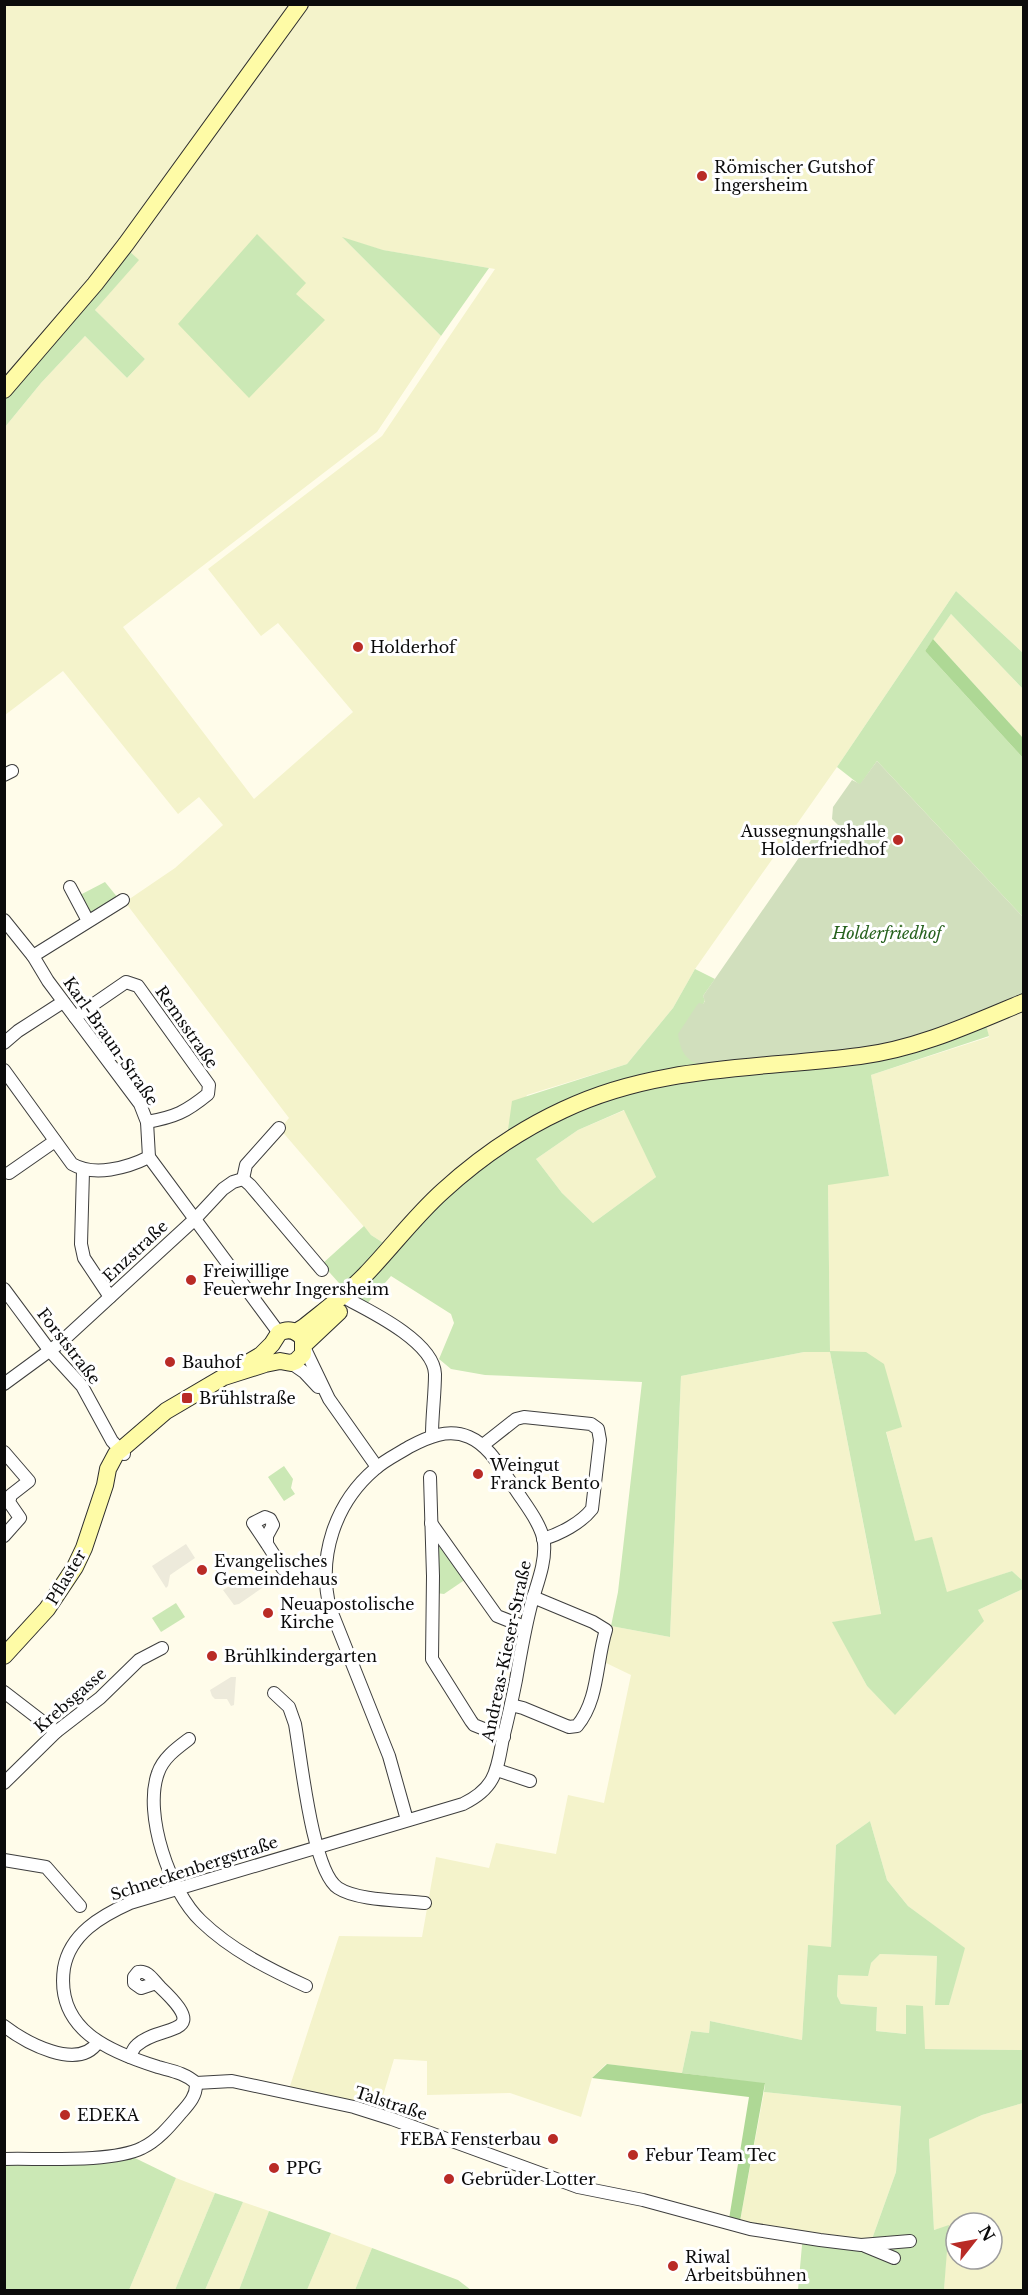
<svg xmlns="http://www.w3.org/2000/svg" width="1028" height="2295" font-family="'Libre Baskerville',serif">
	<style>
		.farmland { fill: #f4f3cb; fill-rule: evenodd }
		.green { fill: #cbe8b5; fill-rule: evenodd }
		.forest { fill: #aed895 }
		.cemetery { fill: #d1dfbd }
		.plaza { fill: #edeadb }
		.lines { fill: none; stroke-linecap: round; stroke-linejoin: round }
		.street-casing { stroke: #3e3e3e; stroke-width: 14 }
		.secondary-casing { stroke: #2d2d2d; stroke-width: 18 }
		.street { stroke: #fff; stroke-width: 12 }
		.secondary { stroke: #fefba6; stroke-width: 16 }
		.poi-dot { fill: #b92b26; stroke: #fff; stroke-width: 2 }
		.labels { text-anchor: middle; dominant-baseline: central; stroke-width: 6; stroke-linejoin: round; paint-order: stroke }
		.poi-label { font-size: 16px; fill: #0b0b0b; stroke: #fff; text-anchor: start }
		.park-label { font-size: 16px; font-style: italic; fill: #26611d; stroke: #fff }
		.street-label { font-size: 16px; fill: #0b0b0b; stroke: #fff }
	</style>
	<rect width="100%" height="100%" fill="#fffcea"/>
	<g class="farmland">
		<path d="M4 5H294L146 210 4 385Z"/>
		<path d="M306 5H1023V653L956 591 837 767 695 969 673 1008 627 1064 527 1095 507 1137 385 1244 371 1235 280 1129 289 1118 125 902 175 868 223 825 199 797 178 814 63 671 5 715V427L41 383 85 336 127 378 145 359 95 310 138 260 128 250ZM343 238 382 250 495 269 382 436 208 569 261 636 278 623 353 712 254 799 123 627 377 432 441 336ZM305 283 296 293 178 325 193 308Z"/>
		<path d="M951 614 1023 689V738L933 639Z"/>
		<path d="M1023 998V1581L1012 1571 947 1593 932 1538 915 1542 886 1431 901 1427 830 1352 881 1615 833 1622 867 1686 895 1714 978 1610 1023 1589V2050L924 2049 907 2034 876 2031 877 2007 841 2004 837 1996 838 1975 871 1963 880 1954 937 1956 935 2005H949L964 1948 908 1906 887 1880 870 1821 836 1845 831 1948 808 1946 802 2040 710 2021 709 2033 691 2031 682 2073 606 2064 592 2078 581 2117 510 2093 427 2095V2061L394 2059 379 2109 289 2089 339 1936 422 1937 436 1857 489 1868 496 1843 556 1854 568 1795 604 1803 631 1675 604 1662 611 1626 670 1637 681 1376 804 1352 830 1351 828 1184 889 1176 871 1075 989 1037 983 1014Z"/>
		<path d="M625 1110 656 1177 593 1223 562 1193 536 1159 578 1130Z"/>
		<path d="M764 2092 901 2106 896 2172 872 2239 803 2234 740 2221Z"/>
		<path d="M1023 2103V2290H944L948 2226 934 2230 929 2138 982 2115ZM956 2223H992V2259H956Z"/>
		<path d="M176 2178 215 2193 175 2290H129Z"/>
		<path d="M243 2202 269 2211 239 2290H205Z"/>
		<path d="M331 2233 372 2248 355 2290H307Z"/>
	</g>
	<g class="green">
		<path d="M257 234 306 283 296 294 325 320 249 398 178 324Z"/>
		<path d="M342 237 383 250 489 268 441 336Z"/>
		<path d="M128 250 139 260 95 310 145 359 127 378 85 336 41 383 5 427V385Z"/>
		<path d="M956 591 1023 653V689L951 614 925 651 1023 758V917L877 761 860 785 837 767Z"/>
		<path d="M105 882 118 898 90 913 80 895Z"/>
		<path d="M695 969 715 979 703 996 705 1000 703 1005H697L983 1014 989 1036 871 1075 889 1176 828 1185 830 1351 866 1352 884 1364 902 1427 886 1432 915 1541 932 1537 947 1592 1012 1571 1023 1581V1589L978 1610 984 1621 895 1715 867 1686 832 1622 881 1614 830 1352H804L681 1376 670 1637 611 1626 618 1592 642 1382 485 1375 451 1369 439 1359 454 1323 451 1314 391 1276 365 1306 355 1301 322 1264 364 1226 371 1235 385 1244 507 1137 512 1101 627 1064 673 1008ZM624 1110 656 1177 593 1223 562 1193 536 1159 578 1130Z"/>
		<path d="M284 1466 293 1479 291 1488 295 1494 284 1501 268 1477Z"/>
		<path d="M439 1547H445L466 1579 444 1594 436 1593 435 1551Z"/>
		<path d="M176 1603 185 1617 161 1632 152 1618Z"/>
		<path d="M870 1821 887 1880 908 1906 965 1948 949 2005H935L937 1956 880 1954 871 1963 868 1976 838 1975 837 1996 841 2004 877 2007 876 2031 906 2034V2005L923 2006 925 2049 1023 2050V2103L982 2115 929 2139 934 2230 949 2225 944 2290H798L803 2234 872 2239 896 2172 901 2106 764 2092 765 2084 682 2073 691 2031 709 2033 710 2021 802 2040 808 1945 831 1947 836 1845Z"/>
		<path d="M135 2158 176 2178 129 2290H5V2163Z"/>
		<path d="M215 2193 243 2202 205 2290H175Z"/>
		<path d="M269 2211 331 2233 307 2290H239Z"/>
		<path d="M372 2248 458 2280 471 2290H355Z"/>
	</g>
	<g class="forest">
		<path d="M933 639 1023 738V758L925 651Z"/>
		<path d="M607 2064 765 2083 740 2221 729 2219 749 2097 592 2078Z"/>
	</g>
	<path class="cemetery" d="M877 761 1023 917V998L893 1045 699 1064C684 1060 680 1048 678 1034L697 1005 699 1003 703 1004 705 1001 703 996 816 833 824 829 839 834 841 828 832 819 833 807 852 780 860 784Z"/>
	<g class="plaza">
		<path d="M186 1544 195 1558 170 1575 168 1586 166 1588 152 1566Z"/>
		<path d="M249 1574 255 1582H265V1586L239 1604 234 1605 223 1590Z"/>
		<path d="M231 1677H236L234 1705 231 1706 227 1699H215L212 1696 210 1690Z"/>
	</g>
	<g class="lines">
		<g class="street-casing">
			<g id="street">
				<path d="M4 775 12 771"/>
				<path d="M70 887 88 921"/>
				<path d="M4 920 33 956 48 981 140 1104 147 1122 149 1157 279 1333"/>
				<path d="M33 956 123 900"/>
				<path d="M75 1017 126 982 138 986 209 1085 208 1094C186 1112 175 1117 147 1122"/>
				<path d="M4 1043 18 1031 63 1002"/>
				<path d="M4 1070 72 1164C94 1177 127 1168 149 1157"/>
				<path d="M83 1171 81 1244 84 1258 110 1297"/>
				<path d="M9 1173 55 1141"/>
				<path d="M243 1179 250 1185 322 1270"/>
				<path d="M243 1179 246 1165 279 1128"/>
				<path d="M4 1289 50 1351 82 1386 112 1441 124 1454"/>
				<path d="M349 1300C374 1313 434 1343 435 1374 435 1394 432 1415 432 1435"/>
				<path d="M305 1349 329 1399 377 1467"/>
				<path d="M291 1363 304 1372 318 1387"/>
				<path d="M4 1384 60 1343 195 1219 223 1189 233 1182 243 1179"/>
				<path d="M483 1445 516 1419 524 1417 591 1424 598 1429 600 1440 592 1509C581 1523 560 1534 543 1539"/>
				<path d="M4 1452 29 1481 11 1495 9 1502 20 1518 4 1536"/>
				<path d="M430 1477 433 1576 432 1659 471 1721 474 1725 504 1737"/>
				<path d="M431 1523 497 1616 525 1627"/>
				<path d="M267 1544 253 1523 265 1517 270 1519 273 1525 267 1536V1544L283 1569 295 1572 325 1573"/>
				<path d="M4 1692 56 1732"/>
				<path d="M274 1693 289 1707 295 1724C301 1757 312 1871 338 1888 358 1901 402 1900 425 1903"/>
				<path d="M511 1705 523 1708 569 1727 577 1726C599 1700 596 1661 606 1630L593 1622 533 1597"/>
				<path d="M189 1739C177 1748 163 1758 158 1773 143 1814 170 1892 201 1921 231 1950 269 1969 306 1986"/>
				<path d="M497 1770 530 1781"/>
				<path d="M4 1783 56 1732 100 1698 139 1660 162 1648"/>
				<path d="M4 1860 46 1867 80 1906"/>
				<path d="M4 2026C25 2042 78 2072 98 2042"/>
				<path d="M130 2057C132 2053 133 2048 137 2045 161 2023 214 2038 160 1987 153 1980 148 1970 138 1972L134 1977V1983L141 1988 156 1983"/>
				<path d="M196 2083C185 2073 172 2071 158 2067 110 2052 55 2030 64 1968 70 1934 101 1916 130 1903L463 1804C496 1788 497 1770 503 1738 508 1719 512 1700 516 1680 520 1657 524 1633 530 1609 535 1588 546 1565 544 1543 542 1524 524 1503 514 1487 501 1469 490 1446 469 1437 448 1428 428 1437 409 1447 398 1454 385 1460 375 1469 335 1503 317 1557 330 1608L389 1756 407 1820"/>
				<path d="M196 2083 232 2081 354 2107 392 2119 578 2187 643 2200 750 2229 820 2240 861 2245 910 2241"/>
				<path d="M4 2159C40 2158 112 2163 142 2148 157 2141 169 2127 180 2114 188 2105 197 2096 196 2083"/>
				<path d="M865 2246 894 2258"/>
			</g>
		</g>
		<g class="secondary-casing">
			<g id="secondary">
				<path d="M4 390 95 284 126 244 300 4"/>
				<path d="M296 1332 304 1327C325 1310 347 1294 366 1274 392 1247 415 1216 443 1191 478 1159 520 1130 563 1110 656 1065 760 1069 860 1056 917 1049 971 1024 1024 1002"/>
				<path d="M305 1344 339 1312"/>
				<path d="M4 1656 47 1609 75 1567 84 1548 105 1485 108 1469 116 1454 166 1411 261 1355 272 1344 279 1333C288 1328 297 1330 303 1339V1354L296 1361 291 1363 280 1361 265 1364 224 1377"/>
			</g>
		</g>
		<use href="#street" class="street"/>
		<use href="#secondary" class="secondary"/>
	</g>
	<g class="poi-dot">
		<circle cx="702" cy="176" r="6"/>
		<circle cx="358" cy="647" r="6"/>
		<circle cx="898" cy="840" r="6"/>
		<circle cx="191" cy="1280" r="6"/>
		<circle cx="170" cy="1362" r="6"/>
		<rect x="181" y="1392" width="12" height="12" rx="3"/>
		<circle cx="478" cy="1474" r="6"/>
		<circle cx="202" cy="1570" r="6"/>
		<circle cx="268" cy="1613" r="6"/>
		<circle cx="212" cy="1656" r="6"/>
		<circle cx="65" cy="2115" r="6"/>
		<circle cx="553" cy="2139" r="6"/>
		<circle cx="633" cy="2155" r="6"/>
		<circle cx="274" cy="2168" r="6"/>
		<circle cx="449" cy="2179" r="6"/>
		<circle cx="673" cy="2266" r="6"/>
	</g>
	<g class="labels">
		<g class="poi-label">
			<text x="714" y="167">Römischer Gutshof<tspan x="714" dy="18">Ingersheim</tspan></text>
			<text x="370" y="647">Holderhof</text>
			<text x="886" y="831" text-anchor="end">Aussegnungshalle<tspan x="886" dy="18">Holderfriedhof</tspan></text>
			<text x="203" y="1271">Freiwillige<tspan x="203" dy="18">Feuerwehr Ingersheim</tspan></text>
			<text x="182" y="1362">Bauhof</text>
			<text x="199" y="1398">Brühlstraße</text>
			<text x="490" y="1465">Weingut<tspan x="490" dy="18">Franck Bento</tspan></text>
			<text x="214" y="1561">Evangelisches<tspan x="214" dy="18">Gemeindehaus</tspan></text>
			<text x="280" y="1604">Neuapostolische<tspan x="280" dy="18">Kirche</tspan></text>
			<text x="224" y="1656">Brühlkindergarten</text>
			<text x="77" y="2115">EDEKA</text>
			<text x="541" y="2139" text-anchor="end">FEBA Fensterbau</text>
			<text x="645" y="2155">Febur Team Tec</text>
			<text x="286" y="2168">PPG</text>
			<text x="461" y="2179">Gebrüder Lotter</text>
			<text x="685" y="2257">Riwal<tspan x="685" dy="18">Arbeitsbühnen</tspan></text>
		</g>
		<g class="park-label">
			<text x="887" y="933">Holderfriedhof</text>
		</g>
		<g class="street-label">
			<text transform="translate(187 1027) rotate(55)">Remsstraße</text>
			<text transform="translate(111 1041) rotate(55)">Karl-Braun-Straße</text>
			<text transform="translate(135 1251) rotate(-43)">Enzstraße</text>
			<text transform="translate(69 1346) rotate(52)">Forststraße</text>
			<text transform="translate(66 1577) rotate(-59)">Pflaster</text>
			<text transform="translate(506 1651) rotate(-78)">Andreas-Kieser-Straße</text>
			<text transform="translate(70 1700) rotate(-41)">Krebsgasse</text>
			<text transform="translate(194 1868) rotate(-18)">Schneckenbergstraße</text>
			<text transform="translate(391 2103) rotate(18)">Talstraße</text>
		</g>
	</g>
	<rect width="1028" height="2295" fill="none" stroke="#0b0b0b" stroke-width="12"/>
	<g transform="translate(974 2241) rotate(59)"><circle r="28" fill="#ffffff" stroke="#9d9d9d" stroke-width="1.5"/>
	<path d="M0-4.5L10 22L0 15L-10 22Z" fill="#b92b26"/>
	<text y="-9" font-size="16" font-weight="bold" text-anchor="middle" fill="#0b0b0b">N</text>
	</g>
</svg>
